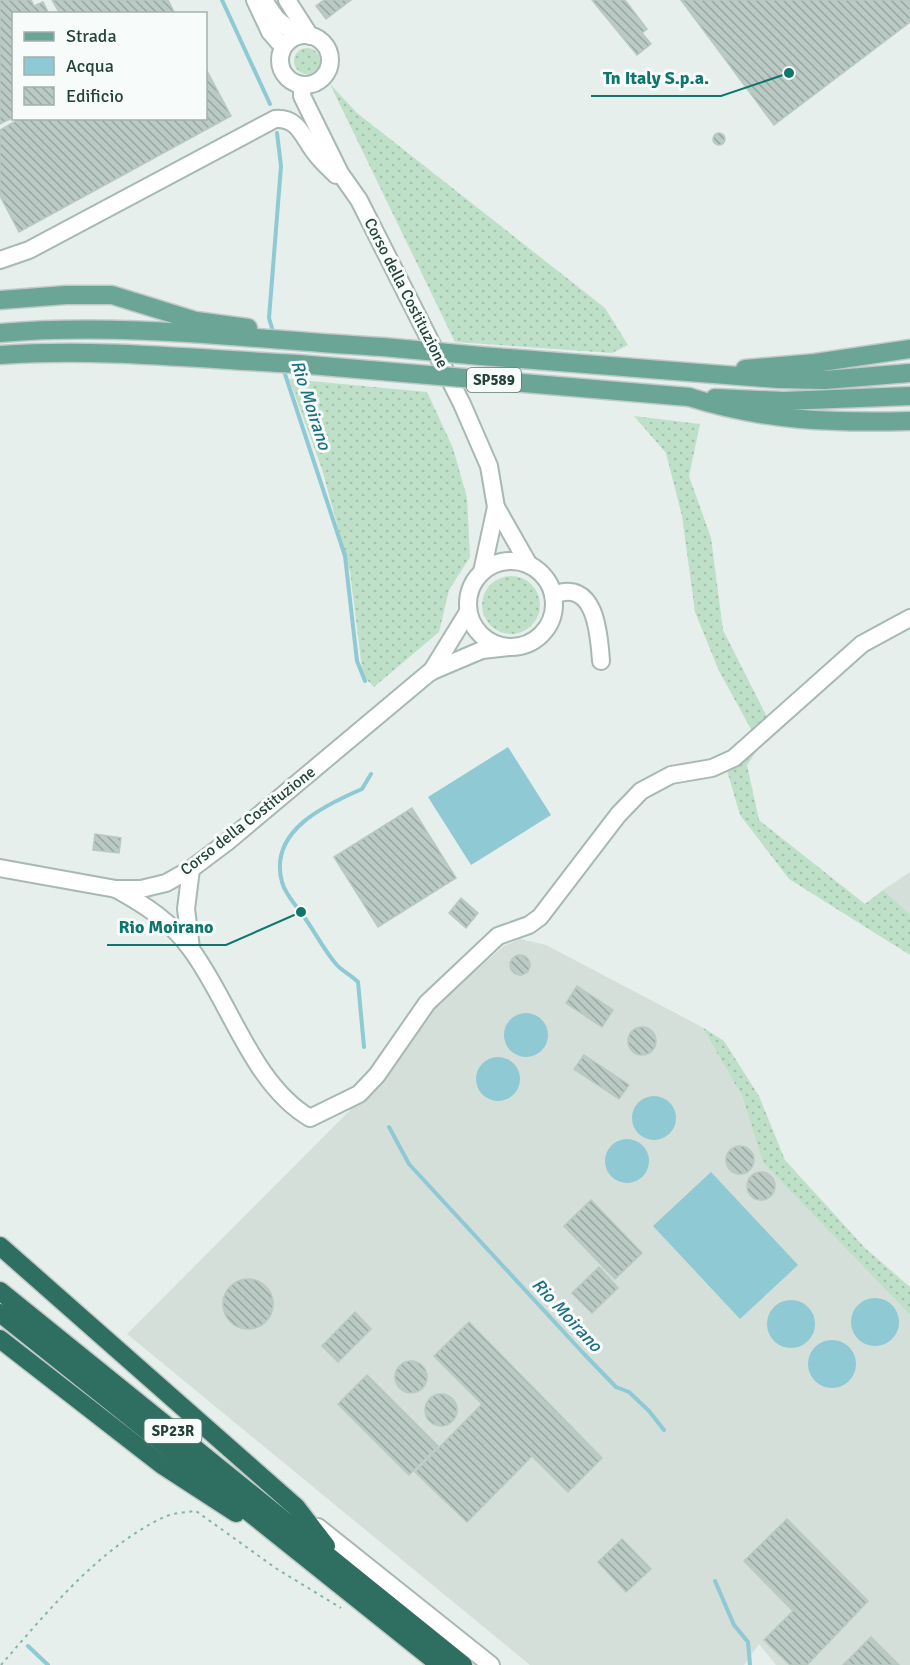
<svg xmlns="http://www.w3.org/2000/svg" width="910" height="1665" font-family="Signika,sans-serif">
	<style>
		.built { fill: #d4dfda }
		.grass { fill: url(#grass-dots) }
		.water { fill: #8ec9d4 }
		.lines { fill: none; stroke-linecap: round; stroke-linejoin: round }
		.stream { stroke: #8ec9d4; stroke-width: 4 }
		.building { fill: url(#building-back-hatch); stroke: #b8c9c2; stroke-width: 1.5 }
		.minor-casing { stroke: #a8b8b2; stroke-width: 20 }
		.major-casing { stroke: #c2cac8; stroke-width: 21 }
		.highway-casing { stroke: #c2cac8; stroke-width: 21 }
		.path { stroke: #86b3a5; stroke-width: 2; stroke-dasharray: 3 4.5; stroke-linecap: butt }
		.minor { stroke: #fff; stroke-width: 16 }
		.major { stroke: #6aa596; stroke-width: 18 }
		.highway { stroke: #2f6f62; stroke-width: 18 }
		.major-bridge-casing { stroke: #c2cac8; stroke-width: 21; stroke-linecap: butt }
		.major-bridge { stroke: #6aa596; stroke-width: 18 }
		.labels { text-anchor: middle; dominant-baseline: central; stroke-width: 6; stroke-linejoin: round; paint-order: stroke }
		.shield { fill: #f7fbf9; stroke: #637a73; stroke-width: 1.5 }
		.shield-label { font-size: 15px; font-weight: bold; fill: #24423a }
		.street-label { font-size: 16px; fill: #24423a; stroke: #f7fbf9 }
		.water-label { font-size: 18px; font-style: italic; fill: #1c6f80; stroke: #f7fbf9 }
		.leader { fill: none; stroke: #0f766e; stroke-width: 2 }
		.callout-dot { fill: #0f766e; stroke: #f7fbf9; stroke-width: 2 }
		.callout-label { font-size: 18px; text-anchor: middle; font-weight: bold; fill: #0f766e; stroke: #f7fbf9; stroke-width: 6; stroke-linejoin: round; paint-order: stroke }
	</style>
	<defs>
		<pattern id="grass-dots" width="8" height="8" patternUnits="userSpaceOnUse" patternTransform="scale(1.5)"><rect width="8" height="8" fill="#bfe0c8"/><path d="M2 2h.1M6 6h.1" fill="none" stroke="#a4c1ad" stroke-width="1.8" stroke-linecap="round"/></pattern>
		<pattern id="building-back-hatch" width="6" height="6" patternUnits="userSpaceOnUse" patternTransform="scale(1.5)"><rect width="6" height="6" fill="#bbcac4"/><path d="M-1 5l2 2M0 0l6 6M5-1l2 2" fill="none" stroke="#98a6a0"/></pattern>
	</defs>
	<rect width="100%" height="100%" fill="#e6efeb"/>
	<g class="built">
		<path d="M910 872V914L883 890Z"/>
		<path d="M520 939 546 945 702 1027 742 1096 763 1163 910 1315V1665H776L759 1644 744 1665H530L127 1334 393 1067 438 1003 504 946Z"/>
	</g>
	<g class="grass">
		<circle cx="307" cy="61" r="13"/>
		<path d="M330 84 357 113 605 308 628 345 612 353 455 342Z"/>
		<path d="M289 379 427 392 453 448 467 498 470 557 449 590 439 632 374 687 363 676 350 572 322 469Z"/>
		<path d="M634 416 700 424 689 476 711 538 723 630 767 717 752 731 719 671 695 612 682 516 666 453Z"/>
		<circle cx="511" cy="605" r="29"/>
		<path d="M766 737 747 765 759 820 865 904 883 890 910 914V955L789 879 740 815 726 767Z"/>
		<path d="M702 1027 724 1041 759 1096 785 1160 865 1248 910 1287V1315L763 1163 742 1096Z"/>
	</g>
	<g class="water">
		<path d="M508 747 551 815 471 865 428 797Z"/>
		<circle cx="526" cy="1035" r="22"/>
		<circle cx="498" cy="1079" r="22"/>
		<circle cx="654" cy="1118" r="22"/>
		<circle cx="627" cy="1161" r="22"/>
		<path d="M711 1172 798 1265 740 1319 653 1226Z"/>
		<circle cx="875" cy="1322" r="24"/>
		<circle cx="791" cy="1324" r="24"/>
		<circle cx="832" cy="1364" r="24"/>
	</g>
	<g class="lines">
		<g class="stream">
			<path d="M222 0 270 104"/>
			<path d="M274 335 269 318 281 166 277 133"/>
			<path d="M283 368 345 556 357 661 365 681"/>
			<path d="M364 1047 358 982C351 975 342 971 336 964 323 949 314 930 302 914 295 904 285 894 282 882 268 831 325 805 362 789L371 774"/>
			<path d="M389 1127 409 1164 585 1355 616 1387 629 1392 649 1411 664 1430"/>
			<path d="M715 1581 734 1625 748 1642 750 1665"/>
			<path d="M28 1646 48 1665"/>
		</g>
	</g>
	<g class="building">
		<path d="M0 0H31L34 6 43 2 49 14H14V117L0 124Z"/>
		<path d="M52 0H168L175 14H60Z"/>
		<path d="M324 0H351L326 19 316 6Z"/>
		<path d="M592 0H625L647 29 642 33 651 44 637 55Z"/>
		<path d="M681 0H910V22L774 125Z"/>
		<path d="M206 69 231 116 19 232 0 196V130L21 118H206Z"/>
		<circle cx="719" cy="139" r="6"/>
		<path d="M412 808 456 878 378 927 334 857Z"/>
		<path d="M95 834 121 838 119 853 93 850Z"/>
		<path d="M461 898 478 913 466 928 449 913Z"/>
		<circle cx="520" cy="965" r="10"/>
		<path d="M577 986 613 1010 602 1027 566 1003Z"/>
		<circle cx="642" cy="1041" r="14"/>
		<path d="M584 1055 629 1085 619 1099 574 1069Z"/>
		<circle cx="740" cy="1160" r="14"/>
		<circle cx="761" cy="1186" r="14"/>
		<path d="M591 1200 642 1253 615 1279 564 1226Z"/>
		<path d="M599 1267 618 1288 592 1313 572 1293Z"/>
		<circle cx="248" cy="1304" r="25"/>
		<path d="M355 1312 371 1329 338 1362 322 1346Z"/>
		<path d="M469 1322 602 1458 568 1492 532 1456 467 1522 415 1472 482 1404 434 1356Z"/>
		<circle cx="411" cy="1377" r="16"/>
		<path d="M367 1375 438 1446 409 1475 338 1404Z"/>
		<circle cx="441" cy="1410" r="16"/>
		<path d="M787 1519 868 1601 807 1665H790L764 1640 793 1611 744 1561Z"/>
		<path d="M622 1539 651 1569 626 1592 598 1562Z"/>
		<path d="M871 1637 899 1665H843Z"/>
	</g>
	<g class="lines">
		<g class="minor-casing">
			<g id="minor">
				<path d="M255 0 270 32 283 47"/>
				<path d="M287 0 310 36"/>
				<path d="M265 2 276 18 297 36"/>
				<circle cx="305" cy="60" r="25"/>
				<path d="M302 86V96L340 173 359 200 462 404 489 466 496 507 529 565"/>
				<path d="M0 260 29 250 275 119C299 117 303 138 316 154 322 162 329 168 336 175"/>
				<circle cx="511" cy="604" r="43"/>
				<path d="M482 572 496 507"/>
				<path d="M553 595C596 578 599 634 601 661"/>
				<path d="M431 672 468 612"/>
				<path d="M0 868 116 889H141L166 883 191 869 227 842 430 672 482 650 509 647"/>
				<path d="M116 889C145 905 170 921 190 948 230 1001 252 1084 310 1118L359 1094 377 1075 427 1003 498 936 529 925 540 917 618 815 641 791 671 775 712 768 734 758 862 644 910 618"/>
				<path d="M191 948 186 909 191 869"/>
				<path d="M318 1527 491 1665"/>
			</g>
		</g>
		<g class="major-casing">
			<g id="major">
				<path d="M0 300 66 295H112L196 321 248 328"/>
				<path d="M0 333C127 322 255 340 383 347"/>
				<path d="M0 355C100 348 198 359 298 364"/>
				<path d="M481 356 778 379 825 380 910 373"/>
				<path d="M745 369 815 363 910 349"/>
				<path d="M689 397C765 421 831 423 910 421"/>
				<path d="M715 398 783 401 910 396"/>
			</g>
		</g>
		<g class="highway-casing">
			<g id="highway">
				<path d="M0 1246 296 1507 326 1546"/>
				<path d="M0 1291 463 1665"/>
				<path d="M0 1313 440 1665"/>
				<path d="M0 1339 162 1465 236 1513"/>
			</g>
		</g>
		<path class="path" d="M1 1665C48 1611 99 1548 164 1517 173 1513 186 1512 196 1511L277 1569 341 1608"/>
		<use href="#minor" class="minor"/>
		<use href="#major" class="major"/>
		<use href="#highway" class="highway"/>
		<g class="major-bridge-casing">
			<g id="major-bridge">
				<path d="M383 347 481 356"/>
				<path d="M298 364 689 397"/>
			</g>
		</g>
		<use href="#major-bridge" class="major-bridge"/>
	</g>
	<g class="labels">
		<g class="shield">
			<rect x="467" y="368" width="54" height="24" rx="4.5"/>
			<rect x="144.5" y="1419" width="57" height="24" rx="4.5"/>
		</g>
		<g class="shield-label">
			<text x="494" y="380">SP589</text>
			<text x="173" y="1431">SP23R</text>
		</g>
		<g class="street-label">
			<text transform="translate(406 293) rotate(63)">Corso della Costituzione</text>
			<text transform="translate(248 821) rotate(-38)">Corso della Costituzione</text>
		</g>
		<g class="water-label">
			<text transform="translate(311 405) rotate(72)">Rio Moirano</text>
			<text transform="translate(567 1315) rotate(47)">Rio Moirano</text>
		</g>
	</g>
	<path class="leader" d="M789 73L721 96H591M301 912L226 945H107"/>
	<g class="callout-dot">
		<circle cx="789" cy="73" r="6"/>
		<circle cx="301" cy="912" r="6"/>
	</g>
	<g class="callout-label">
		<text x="656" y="84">Tn Italy S.p.a.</text>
		<text x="166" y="933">Rio Moirano</text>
	</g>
	<rect x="12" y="12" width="195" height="108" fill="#f7fbf9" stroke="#a3b1ad" stroke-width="1.5"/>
	<rect x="24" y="32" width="30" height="9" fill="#6aa596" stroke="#a3b1ad" stroke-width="1.5"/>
	<text x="66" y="42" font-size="18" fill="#24423a">Strada</text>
	<rect x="24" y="57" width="30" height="18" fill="#8ec9d4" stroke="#a3b1ad" stroke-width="1.5"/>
	<text x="66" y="72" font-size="18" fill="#24423a">Acqua</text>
	<rect x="24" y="87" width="30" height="18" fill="url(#building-back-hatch)" stroke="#a3b1ad" stroke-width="1.5"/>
	<text x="66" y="102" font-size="18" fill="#24423a">Edificio</text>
</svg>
